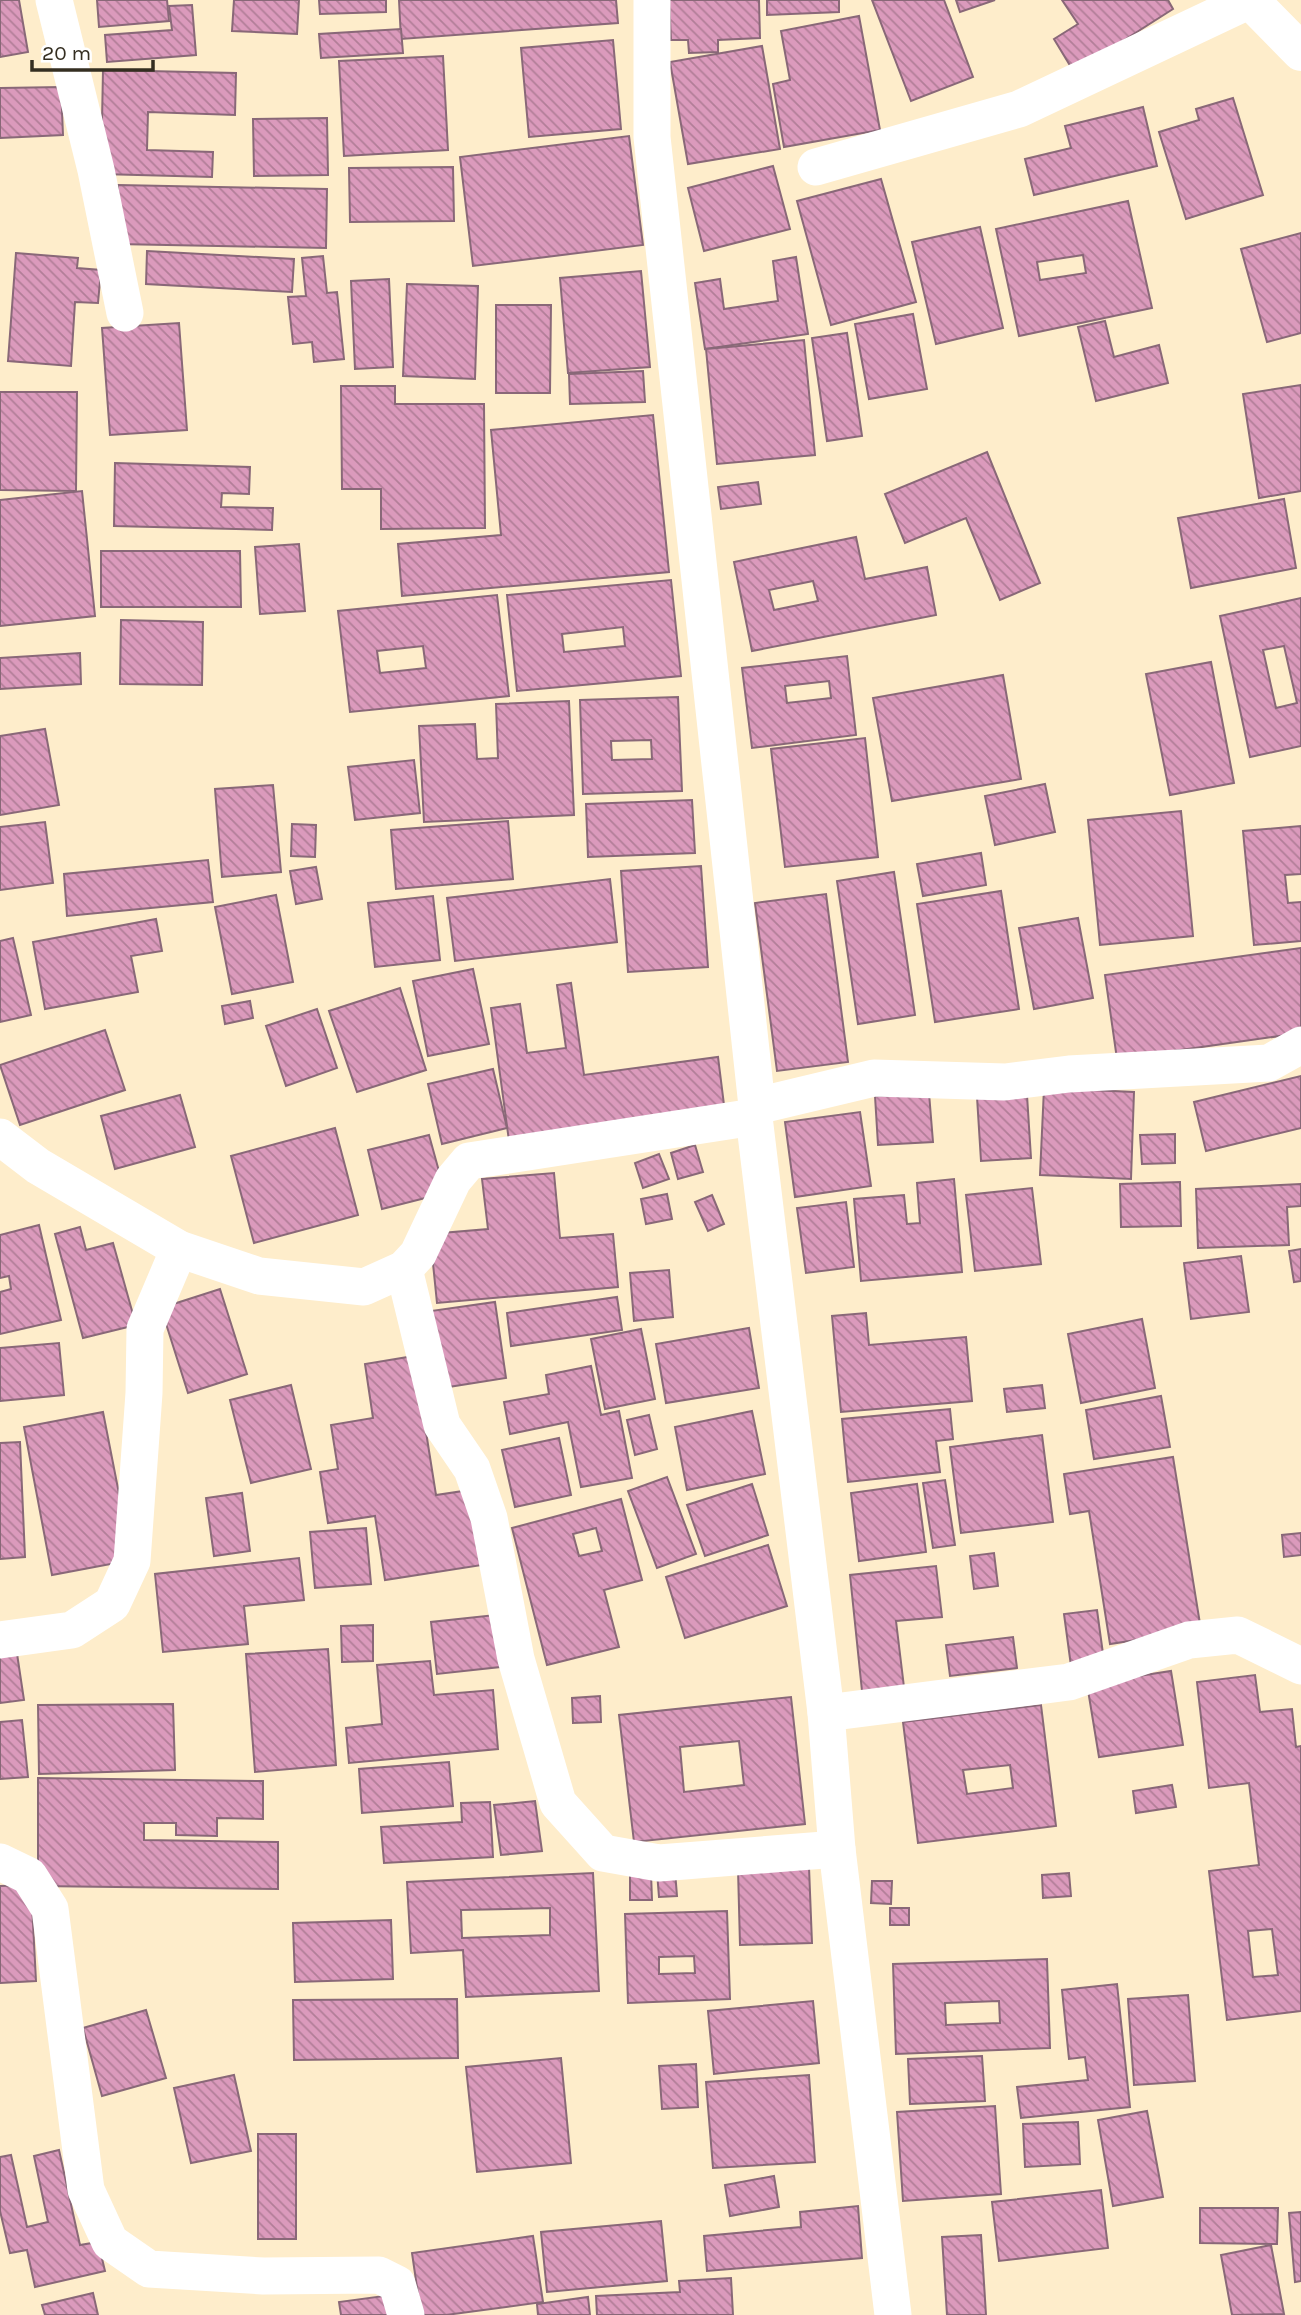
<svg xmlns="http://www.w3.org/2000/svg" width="1301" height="2315" font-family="Karla,sans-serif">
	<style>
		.building { fill: url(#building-back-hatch); stroke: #896878; stroke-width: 2; fill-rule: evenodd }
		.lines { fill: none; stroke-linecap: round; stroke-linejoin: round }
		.street { stroke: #fff; stroke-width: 37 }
		.secondary { stroke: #fff; stroke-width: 38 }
	</style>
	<defs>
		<pattern id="building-back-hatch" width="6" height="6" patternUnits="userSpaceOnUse" patternTransform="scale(1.75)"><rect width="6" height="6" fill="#db9abc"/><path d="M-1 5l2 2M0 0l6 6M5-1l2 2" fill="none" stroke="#b27e98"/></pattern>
	</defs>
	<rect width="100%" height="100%" fill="#feedcb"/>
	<g class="building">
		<path d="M0 0H19L28 52 0 57Z"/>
		<path d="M97 0H167L169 21 99 27Z"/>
		<path d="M234 0H299L297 34 232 31Z"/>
		<path d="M319 0H386V12L320 14Z"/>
		<path d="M399 0H616L618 23 401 39Z"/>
		<path d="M669 0H759L760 38 718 40V52L689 53 688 40H671Z"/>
		<path d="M767 0H839V12L767 15Z"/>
		<path d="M872 0H944L973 77 911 101Z"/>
		<path d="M956 0H995L960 12Z"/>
		<path d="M1062 0H1168L1173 9 1074 72 1054 39 1078 24Z"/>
		<path d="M192 5 196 55 107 62 105 35 172 30 169 6Z"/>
		<path d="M859 16 880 130 784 147 773 84 790 80 781 31Z"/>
		<path d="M401 29 403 53 321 58 319 34Z"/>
		<path d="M613 40 621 129 529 137 521 48Z"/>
		<path d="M762 46 780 149 688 164 670 62Z"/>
		<path d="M443 56 448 150 344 156 339 61Z"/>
		<path d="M103 70 236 73 235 115 148 112 147 150 213 152 212 177 101 174Z"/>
		<path d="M61 87 63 135 0 138V88Z"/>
		<path d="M1233 98 1263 195 1186 219 1159 132 1199 120 1196 109Z"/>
		<path d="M1143 107 1157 166 1034 195 1025 159 1071 148 1065 126Z"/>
		<path d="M327 118 328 175 254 176 253 119Z"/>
		<path d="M629 136 643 245 473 266 460 157Z"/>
		<path d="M773 166 790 229 704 251 688 188Z"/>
		<path d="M453 167 454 221 350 222 349 168Z"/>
		<path d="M881 179 916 302 831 325 797 201Z"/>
		<path d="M118 185 327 189 326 248 117 244Z"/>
		<path d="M1128 201 1152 308 1019 336 996 229ZM1083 255 1086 273 1040 280 1037 262Z"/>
		<path d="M980 227 1003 328 936 344 912 242Z"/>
		<path d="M1301 233V333L1267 342 1241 249Z"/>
		<path d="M147 251 294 259 292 292 146 284Z"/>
		<path d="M16 253 78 258 77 268 101 270 98 303 75 302 71 366 8 361Z"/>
		<path d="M323 256 327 293 337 292 344 359 314 362 312 342 293 344 288 297 306 296 302 258Z"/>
		<path d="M796 257 808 334 705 349 695 283 720 279 724 309 778 301 773 261Z"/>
		<path d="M641 271 650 367 568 373 560 278Z"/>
		<path d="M389 279 393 367 355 369 351 281Z"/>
		<path d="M407 284 478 286 475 379 403 376Z"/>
		<path d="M496 305H551L550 393H496Z"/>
		<path d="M913 314 927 389 869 399 855 324Z"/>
		<path d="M1105 321 1114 357 1159 345 1168 383 1096 401 1078 327Z"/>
		<path d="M179 323 187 430 110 435 102 328Z"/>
		<path d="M847 333 862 436 827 441 812 338Z"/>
		<path d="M804 340 815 455 717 464 706 349Z"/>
		<path d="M643 371 645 402 570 404 569 374Z"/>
		<path d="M1301 385V491L1259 498 1243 394Z"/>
		<path d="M341 386H395V404H484L485 528 381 529V489H342Z"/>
		<path d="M0 392H77L76 491 0 490Z"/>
		<path d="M653 415 669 572 402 596 398 544 501 535 491 430Z"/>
		<path d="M987 452 1040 583 1000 600 966 518 905 543 885 494Z"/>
		<path d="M115 463 250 467 249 494 222 493 221 507 273 508 272 530 114 526Z"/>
		<path d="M758 482 761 504 721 509 718 487Z"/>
		<path d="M82 491 95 616 0 626V500Z"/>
		<path d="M1284 499 1296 568 1191 588 1178 518Z"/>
		<path d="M856 537 865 579 927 567 936 615 752 651 734 562ZM813 581 818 601 774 610 769 590Z"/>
		<path d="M299 544 305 611 260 614 255 547Z"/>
		<path d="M101 551H240L241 607H101Z"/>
		<path d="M671 580 681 676 517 691 507 595ZM623 627 625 646 564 652 562 634Z"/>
		<path d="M497 595 509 696 350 712 338 611ZM423 646 426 668 380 673 377 651Z"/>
		<path d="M1301 598V746L1250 757 1220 616ZM1284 646 1297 703 1276 708 1263 650Z"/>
		<path d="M121 620 203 622 202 685 120 684Z"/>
		<path d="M80 653 81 684 0 689V658Z"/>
		<path d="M847 656 856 735 752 748 742 668ZM829 681 831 698 787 703 785 686Z"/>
		<path d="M1211 662 1234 783 1170 795 1146 674Z"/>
		<path d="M1003 675 1021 779 892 801 873 698Z"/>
		<path d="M678 697 682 791 583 794 580 700ZM651 740 652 759 612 760 611 741Z"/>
		<path d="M569 701 574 815 424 822 419 726 475 724 477 759 498 758 496 704Z"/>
		<path d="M45 729 59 805 0 815V736Z"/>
		<path d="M865 738 878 857 785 867 771 749Z"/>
		<path d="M414 760 420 813 355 820 348 767Z"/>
		<path d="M1045 784 1055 832 995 845 985 796Z"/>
		<path d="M273 785 281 872 222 877 215 789Z"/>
		<path d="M692 800 695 853 588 857 586 804Z"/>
		<path d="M1181 811 1193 936 1100 945 1088 820Z"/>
		<path d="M508 821 513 879 396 889 391 830Z"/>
		<path d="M45 822 53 883 0 890V827Z"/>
		<path d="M292 824 316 825 315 857 291 856Z"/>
		<path d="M1301 826V874L1285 875 1288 903 1301 902V941L1254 945 1243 831Z"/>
		<path d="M981 853 986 885 923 896 917 864Z"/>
		<path d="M208 860 213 902 67 916 64 874Z"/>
		<path d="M701 866 708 967 628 972 621 871Z"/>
		<path d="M316 867 322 899 296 904 290 871Z"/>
		<path d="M894 872 915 1015 858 1024 837 881Z"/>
		<path d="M610 879 617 942 455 961 447 898Z"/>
		<path d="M1001 891 1019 1009 935 1022 917 904Z"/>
		<path d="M826 894 848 1062 777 1071 755 903Z"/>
		<path d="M276 895 293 982 232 994 215 907Z"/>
		<path d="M433 896 440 960 375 967 368 903Z"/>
		<path d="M1078 918 1093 998 1034 1009 1019 928Z"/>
		<path d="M156 919 162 951 131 956 138 992 45 1009 33 942Z"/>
		<path d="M13 938 31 1015 0 1022V941Z"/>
		<path d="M1301 948V1033L1117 1059 1105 975Z"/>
		<path d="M473 969 489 1044 428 1056 413 981Z"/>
		<path d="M571 983 584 1075 718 1057 725 1113 509 1141 491 1008 520 1004 527 1053 566 1048 557 985Z"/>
		<path d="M400 988 426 1070 357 1092 329 1011Z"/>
		<path d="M250 1001 253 1018 225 1024 222 1006Z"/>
		<path d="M317 1009 337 1068 286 1086 266 1026Z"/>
		<path d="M105 1030 125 1090 20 1125 0 1065Z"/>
		<path d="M493 1069 507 1128 442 1144 428 1084Z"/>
		<path d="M1301 1076V1128L1206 1151 1194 1102Z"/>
		<path d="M1044 1088 1134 1092 1131 1179 1040 1175Z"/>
		<path d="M929 1093 933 1142 878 1145 875 1096Z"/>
		<path d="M180 1095 195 1147 115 1169 101 1116Z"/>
		<path d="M1027 1095 1031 1158 981 1161 977 1097Z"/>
		<path d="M860 1112 871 1186 795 1197 785 1122Z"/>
		<path d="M335 1128 358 1215 254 1243 231 1156Z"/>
		<path d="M1175 1134V1163L1142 1164 1140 1135Z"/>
		<path d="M429 1135 445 1193 382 1209 368 1150Z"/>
		<path d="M695 1145 703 1172 678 1179 671 1153Z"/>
		<path d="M659 1154 669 1179 643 1188 635 1163Z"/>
		<path d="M554 1173 560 1238 613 1234 618 1287 437 1303 430 1234 488 1229 482 1179Z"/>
		<path d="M954 1179 962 1272 861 1281 854 1199 904 1195 907 1224 920 1223 917 1183Z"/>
		<path d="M1180 1182 1181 1226 1121 1227 1120 1184Z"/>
		<path d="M1301 1184V1206L1287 1207 1289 1245 1198 1248 1196 1189Z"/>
		<path d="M1032 1188 1041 1264 975 1271 966 1195Z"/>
		<path d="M667 1194 672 1219 646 1224 641 1199Z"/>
		<path d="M712 1195 724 1224 708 1231 695 1202Z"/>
		<path d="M846 1202 854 1267 806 1273 797 1208Z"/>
		<path d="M39 1225 61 1320 0 1334V1292L11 1289 9 1276 0 1278V1235Z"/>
		<path d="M80 1227 86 1250 113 1243 136 1325 83 1338 55 1234Z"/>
		<path d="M1301 1249V1281L1294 1282 1289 1251Z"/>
		<path d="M1241 1256 1249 1312 1191 1319 1184 1263Z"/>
		<path d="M669 1270 673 1317 634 1321 630 1273Z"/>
		<path d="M220 1289 247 1374 188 1393 161 1308Z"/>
		<path d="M617 1297 622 1330 511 1346 507 1313Z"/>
		<path d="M495 1302 506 1378 442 1388 431 1311Z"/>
		<path d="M866 1313 869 1345 966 1337 972 1401 841 1412 832 1316Z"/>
		<path d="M1142 1319 1155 1388 1081 1403 1068 1334Z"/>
		<path d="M749 1328 759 1388 666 1403 656 1344Z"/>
		<path d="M641 1329 655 1399 605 1409 591 1339Z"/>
		<path d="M59 1343 64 1395 0 1401V1348Z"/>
		<path d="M414 1356 436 1495 470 1490 482 1565 385 1580 375 1516 328 1523 320 1472 338 1469 331 1425 373 1418 365 1364Z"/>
		<path d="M591 1366 601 1415 619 1411 632 1478 581 1487 568 1422 510 1434 504 1402 549 1394 546 1375Z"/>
		<path d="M291 1385 311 1469 251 1483 230 1400Z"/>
		<path d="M1042 1385 1045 1408 1007 1412 1004 1389Z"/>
		<path d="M1161 1396 1170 1447 1094 1459 1086 1410Z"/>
		<path d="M950 1409 953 1439 936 1441 940 1472 848 1482 842 1419Z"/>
		<path d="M752 1411 765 1474 687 1490 675 1427Z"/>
		<path d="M103 1412 132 1560 52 1575 24 1427Z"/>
		<path d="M649 1415 657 1449 635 1455 627 1420Z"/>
		<path d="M1042 1435 1053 1522 961 1533 950 1447Z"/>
		<path d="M559 1438 571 1495 515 1507 502 1450Z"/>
		<path d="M20 1442 25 1557 0 1559V1443Z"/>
		<path d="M1173 1457 1201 1630 1110 1644 1089 1511 1070 1514 1064 1474Z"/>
		<path d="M667 1477 696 1554 657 1568 628 1491Z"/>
		<path d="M945 1480 955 1545 933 1548 923 1483Z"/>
		<path d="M752 1484 768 1535 705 1556 687 1505Z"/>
		<path d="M917 1484 926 1552 859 1561 851 1493Z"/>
		<path d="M242 1493 250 1551 214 1556 206 1498Z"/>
		<path d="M621 1499 642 1580 604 1590 619 1647 547 1665 512 1528ZM596 1528 602 1551 579 1556 573 1534Z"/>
		<path d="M366 1528 371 1584 315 1588 310 1532Z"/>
		<path d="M1301 1533V1555L1284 1557 1282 1535Z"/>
		<path d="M768 1545 787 1606 685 1638 666 1577Z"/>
		<path d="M994 1553 998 1586 974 1589 970 1556Z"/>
		<path d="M299 1558 304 1600 244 1606 248 1644 163 1652 155 1574Z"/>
		<path d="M936 1566 942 1617 896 1621 904 1687 862 1691 850 1575Z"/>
		<path d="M1097 1610 1104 1661 1071 1666 1064 1614Z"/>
		<path d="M495 1615 500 1667 437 1674 431 1622Z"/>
		<path d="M373 1625V1661L342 1662 341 1626Z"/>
		<path d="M1013 1637 1017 1668 950 1676 946 1645Z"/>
		<path d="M16 1647 24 1700 0 1703V1649Z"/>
		<path d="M328 1649 336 1765 255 1772 246 1654Z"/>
		<path d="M430 1661 434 1695 493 1690 498 1749 349 1763 346 1728 382 1724 377 1665Z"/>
		<path d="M1171 1671 1183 1745 1099 1757 1087 1684Z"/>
		<path d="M1255 1675 1260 1712 1292 1709 1296 1747 1301 1746V2011L1227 2020 1209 1871 1259 1865 1249 1783 1209 1788 1197 1682ZM1272 1929 1278 1975 1253 1977 1248 1931Z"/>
		<path d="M600 1696 601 1722 573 1723 572 1698Z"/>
		<path d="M791 1697 805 1824 634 1842 619 1715ZM739 1741 744 1785 684 1792 680 1747Z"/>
		<path d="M173 1704 175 1770 39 1774 38 1705Z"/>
		<path d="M1041 1705 1056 1826 918 1843 903 1722ZM1010 1765 1013 1788 967 1794 963 1770Z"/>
		<path d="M22 1720 28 1777 0 1779V1722Z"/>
		<path d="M449 1762 453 1806 362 1813 359 1769Z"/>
		<path d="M38 1778 263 1781V1819L217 1818V1836L176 1835V1823H144V1840L278 1842V1889L38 1886Z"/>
		<path d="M1172 1785 1176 1807 1136 1813 1133 1791Z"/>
		<path d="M535 1801 542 1851 501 1855 494 1805Z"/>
		<path d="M490 1802 493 1857 384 1863 381 1827 462 1822 461 1803Z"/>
		<path d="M809 1867 812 1943 740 1945 738 1869Z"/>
		<path d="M675 1871 677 1896 659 1897 657 1872Z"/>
		<path d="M593 1873 599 1991 466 1997 463 1950 411 1953 407 1882ZM550 1908V1935L462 1938 461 1910Z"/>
		<path d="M630 1873H651L652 1900H630Z"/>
		<path d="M1069 1873 1071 1896 1043 1898 1042 1875Z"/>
		<path d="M872 1881H892L891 1904 871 1903Z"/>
		<path d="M31 1885 36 1981 0 1983V1886Z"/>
		<rect x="890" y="1908" width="19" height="17"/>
		<path d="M727 1911 730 1999 628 2003 625 1914ZM694 1956 695 1973 659 1974V1957Z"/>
		<path d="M391 1920 393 1979 295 1982 293 1923Z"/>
		<path d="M1047 1959 1050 2048 896 2054 893 1964ZM999 2001 1000 2023 946 2025 945 2003Z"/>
		<path d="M1117 1984 1130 2107 1021 2118 1017 2087 1088 2080 1085 2057 1069 2059 1062 1990Z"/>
		<path d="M1188 1995 1195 2081 1134 2085 1128 1999Z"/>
		<path d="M457 1999 458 2058 294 2060 293 2000Z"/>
		<path d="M813 2001 819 2063 714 2074 708 2011Z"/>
		<path d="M146 2010 166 2078 102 2096 83 2028Z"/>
		<path d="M982 2056 985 2101 910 2104 908 2059Z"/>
		<path d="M561 2058 571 2163 477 2172 466 2067Z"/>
		<path d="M696 2064 698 2107 662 2109 659 2066Z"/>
		<path d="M234 2075 251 2151 191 2163 174 2088Z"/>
		<path d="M809 2075 815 2162 713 2168 706 2082Z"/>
		<path d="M995 2106 1001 2194 903 2201 897 2112Z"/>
		<path d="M1147 2111 1163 2197 1113 2206 1098 2120Z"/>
		<path d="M1078 2122 1080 2164 1025 2167 1023 2124Z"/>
		<rect x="258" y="2134" width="38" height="105"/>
		<path d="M59 2150 80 2245 98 2242 105 2271 35 2287 27 2250 10 2253 0 2211V2157L11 2155 27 2227 48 2222 34 2156Z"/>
		<path d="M774 2176 779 2207 730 2216 725 2185Z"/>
		<path d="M1101 2190 1108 2248 999 2261 992 2202Z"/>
		<path d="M858 2206 862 2258 707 2271 704 2236 801 2227 800 2212Z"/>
		<path d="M1200 2208H1278L1277 2244 1200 2243Z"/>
		<path d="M1301 2212V2281L1295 2282 1289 2213Z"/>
		<path d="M661 2221 667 2281 547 2292 541 2232Z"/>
		<path d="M981 2235 986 2315H947L942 2237Z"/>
		<path d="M533 2236 543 2302 446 2315H421L412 2253Z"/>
		<path d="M1271 2245 1284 2314 1232 2315 1221 2255Z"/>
		<path d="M731 2278 733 2315H597L596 2296 680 2292 679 2281Z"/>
		<path d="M93 2293 98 2315H45L42 2305Z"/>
		<path d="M391 2295 394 2315H341L339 2302Z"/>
		<path d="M588 2297 590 2315H538L537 2304Z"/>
	</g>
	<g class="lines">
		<g class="street">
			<path d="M54 0 96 170 125 313"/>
			<path d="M652 0V137L757 1106 754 1117 826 1713 837 1849 893 2315"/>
			<path d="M816 167 1019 109 1250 0"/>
			<path d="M757 1106 874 1078 1005 1082 1069 1074 1269 1063 1301 1045"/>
			<path d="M0 1137 38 1166 179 1249 259 1276 364 1287 404 1269 418 1254 453 1180 469 1161 754 1117"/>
			<path d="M404 1269 442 1425 472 1469 489 1518 516 1659 558 1803 603 1853 659 1863 837 1849"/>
			<path d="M0 1640 72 1630 112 1604 132 1561 144 1393 145 1329 179 1249"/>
			<path d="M826 1713 1069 1682 1189 1640 1238 1635 1301 1666"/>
			<path d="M0 1862 29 1876 50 1909 86 2190 110 2242 149 2269 263 2276 379 2275 397 2284 406 2315"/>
		</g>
		<path class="secondary" d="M1250 0 1301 52"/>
	</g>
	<path d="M32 60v10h121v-10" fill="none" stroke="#342e21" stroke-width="3.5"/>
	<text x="42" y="60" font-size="21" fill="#342e21" stroke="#ffffff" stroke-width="5" paint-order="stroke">20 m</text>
</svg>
